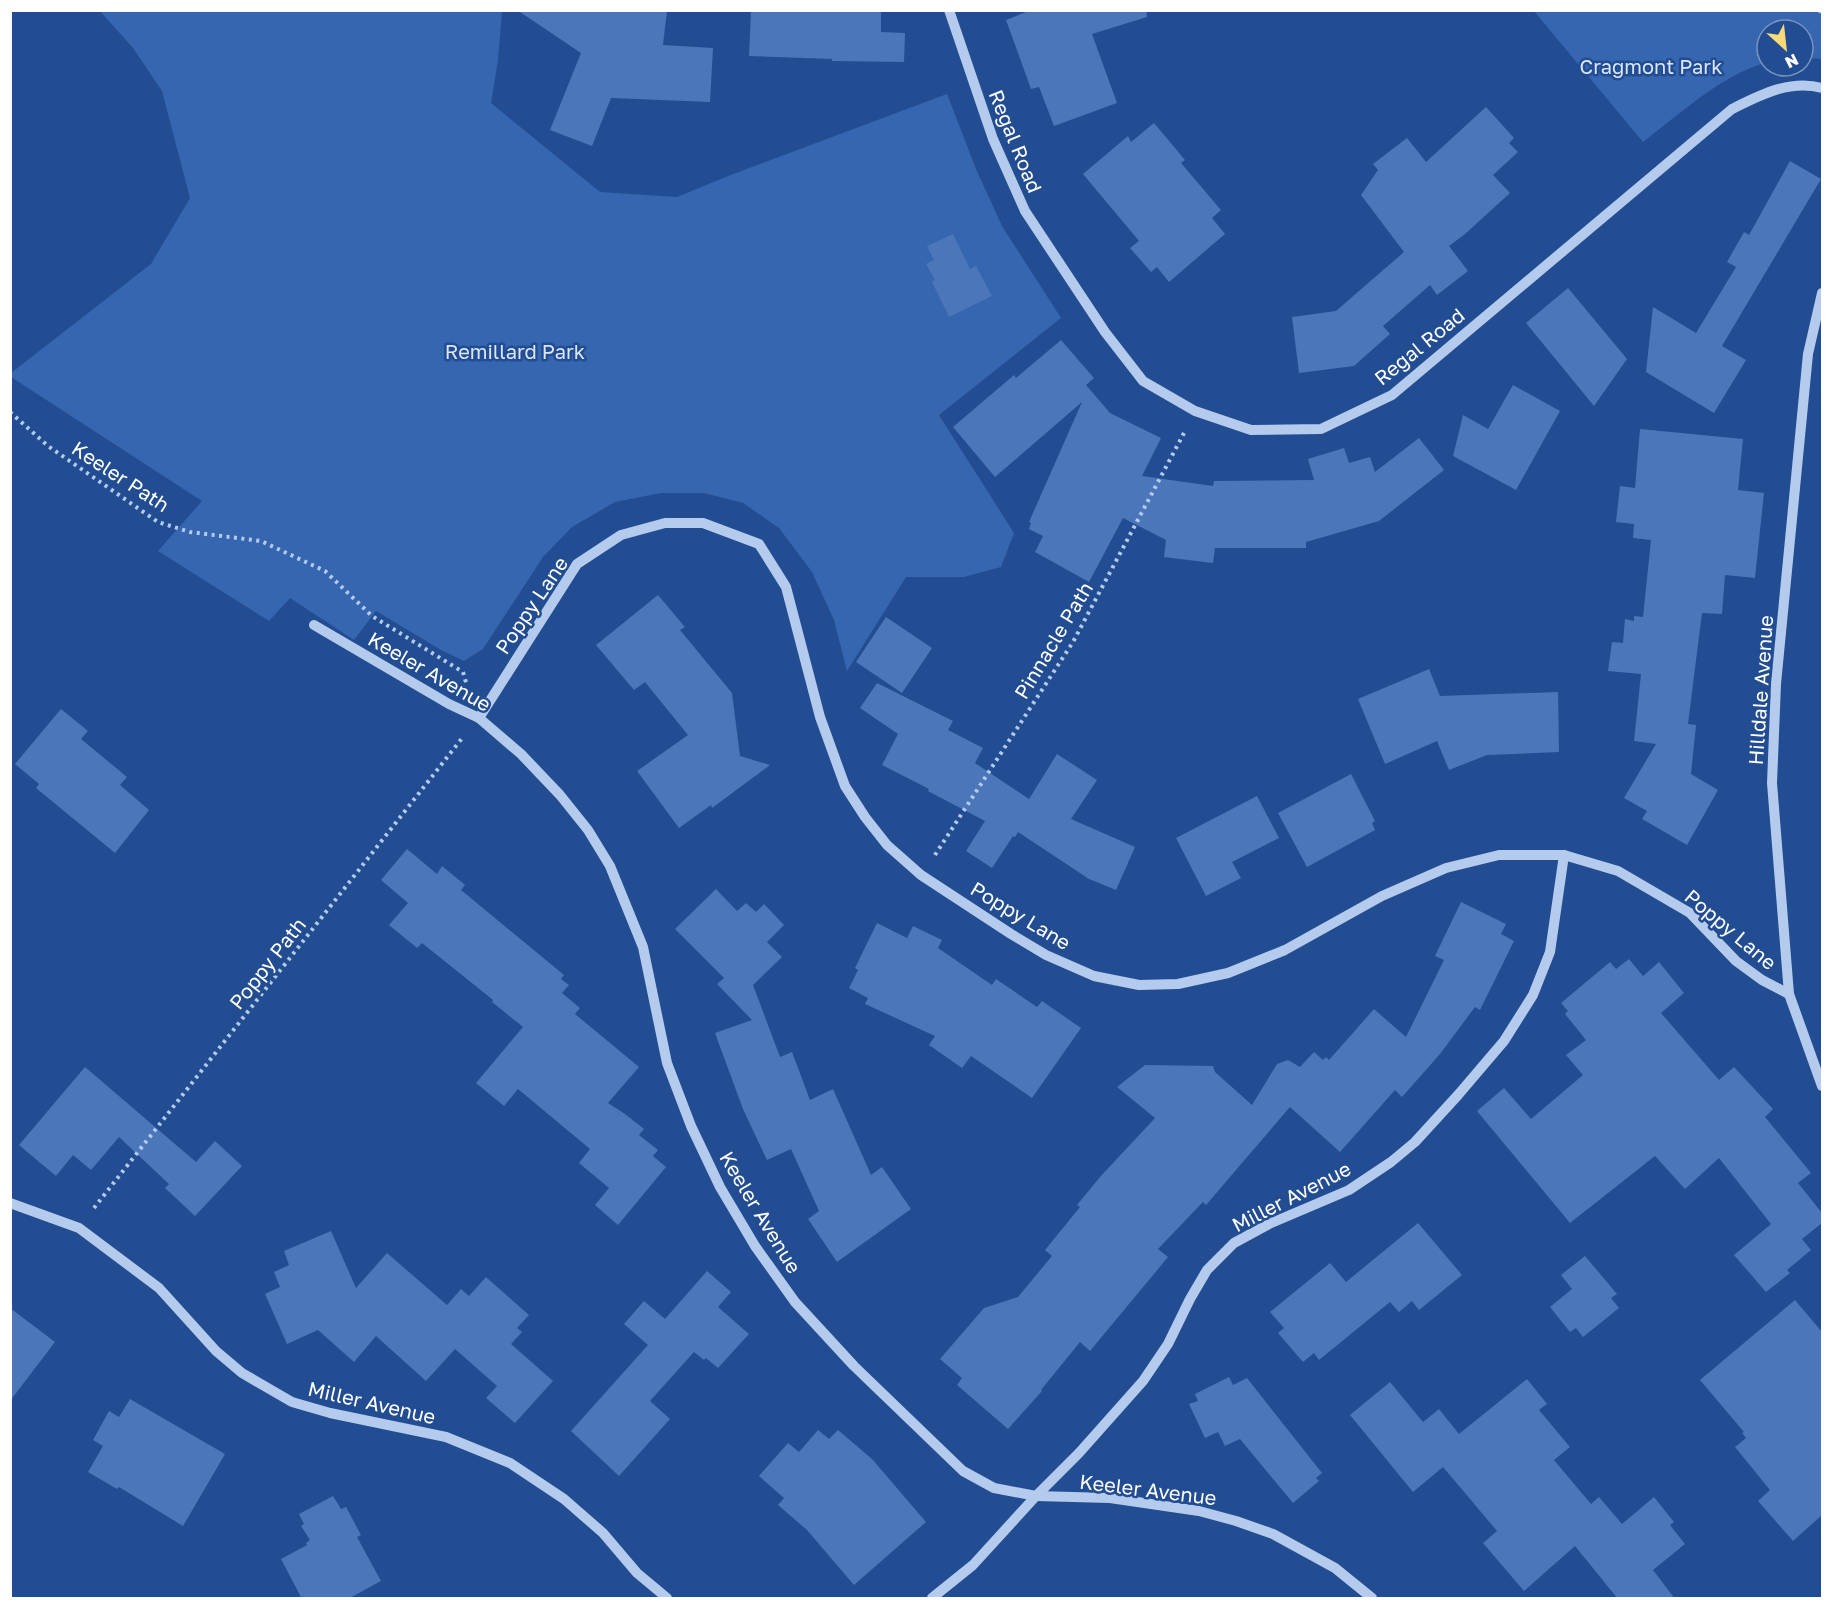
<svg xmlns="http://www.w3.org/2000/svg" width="1833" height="1609" font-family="'Golos Text',sans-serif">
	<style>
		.green { fill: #3666af }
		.building { fill: #4b76b9 }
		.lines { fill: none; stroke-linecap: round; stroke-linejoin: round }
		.path { stroke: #b4cbed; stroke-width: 4; stroke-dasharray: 3 4.5; stroke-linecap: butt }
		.minor { stroke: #b4cbed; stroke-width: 10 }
		.labels { text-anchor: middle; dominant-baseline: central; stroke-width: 5; stroke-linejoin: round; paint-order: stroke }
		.park-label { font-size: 20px; fill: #dae6f9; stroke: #224d92 }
		.street-label { font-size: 20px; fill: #fff; stroke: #224d92 }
	</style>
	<rect width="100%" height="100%" fill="#224d92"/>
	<g class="green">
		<path d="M100 11H502L498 60 491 103 600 192 677 197 728 176 947 94 976 169 1002 226 1061 318 939 415 1014 533 1001 567 964 577H906L847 671 834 620 812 572 779 528 743 503 704 493H661L615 502 572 527 543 557 483 649 464 661 441 650 376 611 354 640 290 598 269 621 158 551 202 501 11 377V373L151 264 190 198 162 91 133 48Z"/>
		<path d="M1534 11H1822V59L1803 58V30H1767V62C1720 76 1681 113 1643 142Z"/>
	</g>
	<g class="building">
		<path d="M517 10H667L663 45 713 48 710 102 611 98 592 146 550 130 581 53Z"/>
		<path d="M751 10H881V32L905 33 904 62 832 61V59L749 56Z"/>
		<path d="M1031 10H1146L1147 17 1092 34 1117 103 1054 126 1039 87 1031 89 1006 20Z"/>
		<path d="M1486 107 1514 138 1509 143 1518 152 1493 175 1510 193 1465 234 1449 246 1468 271 1437 295 1430 285 1383 326 1390 334 1354 366 1299 373 1292 317 1336 311 1404 252 1361 195 1378 170 1373 164 1407 138 1426 162Z"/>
		<path d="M1154 123 1185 160 1181 163 1221 210 1212 218 1225 234 1169 282 1157 267 1151 272 1130 248 1139 241 1083 174 1128 136 1131 142Z"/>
		<path d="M1790 161 1821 179 1722 346 1746 360 1714 413 1646 372 1653 307 1696 333 1736 267 1727 262 1744 232 1749 235Z"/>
		<path d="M953 234 970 269 976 266 992 296 949 317 932 282 935 280 926 264 934 260 927 246Z"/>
		<path d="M1568 288 1627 359 1594 406 1526 323Z"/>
		<path d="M1061 340 1094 378 1086 385 1110 413 1161 438 1142 476 1213 486 1214 481 1314 480 1308 459 1344 448 1349 463 1370 457 1375 472 1419 438 1444 470 1379 521 1306 542V548H1215L1213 563 1164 557 1166 540 1123 518 1089 582 1035 552 1043 536 1029 529 1031 523 1029 522 1082 402 995 477 953 427 1014 375 1016 378Z"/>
		<path d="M1513 385 1560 411 1516 490 1453 456 1463 415 1488 429Z"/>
		<path d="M1640 429 1743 439 1738 490 1764 493 1755 578 1725 575 1722 614 1702 613 1688 724 1696 725 1691 774 1718 790 1687 845 1642 819 1647 811 1624 798 1656 744 1634 741 1641 674 1608 671 1612 642 1623 643 1625 619 1634 621V616L1643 617 1651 540 1633 538 1634 524 1616 522 1620 486 1635 488Z"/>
		<path d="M658 595 685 627 680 630 732 693 740 756 770 765 712 808 711 805 679 828 637 771 688 735 645 682 634 690 596 645Z"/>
		<path d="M886 617 932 648 902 693 856 662Z"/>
		<path d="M1429 669 1440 696 1558 692 1559 752 1487 755 1449 770 1437 741 1385 764 1358 699Z"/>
		<path d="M877 683 953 721 948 730 983 748 975 763 1029 799 1057 754 1097 780 1071 819 1135 847 1116 890 1089 879 1018 832 1015 837 1013 836 992 868 966 851 985 821 928 791 929 789 882 765 898 734 860 708Z"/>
		<path d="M61 709 88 731 81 739 127 777 120 785 149 810 115 853 36 788 39 784 15 764Z"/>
		<path d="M1351 774 1375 821 1372 823 1375 830 1307 867 1278 813Z"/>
		<path d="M1257 796 1279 838 1232 862 1241 878 1206 896 1176 838Z"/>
		<path d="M407 849 437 874 442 866 465 885 461 890 564 975 561 979 569 985 562 993 580 1008 575 1014 639 1067 608 1103 625 1114 644 1129 639 1135 658 1150 653 1156 666 1167 618 1225 595 1205 609 1188 579 1163 590 1149 518 1089 504 1106 476 1083 523 1027 492 1002 493 1000 422 943 417 948 389 925 408 903 381 880Z"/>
		<path d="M716 889 737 911 746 903 756 912 764 904 784 925 767 942 782 957 753 985 780 1057 792 1052 810 1100 833 1089 871 1175 882 1167 911 1209 837 1262 808 1219 819 1211 791 1149 767 1160 743 1109 715 1033 752 1020 717 984 724 978 675 929Z"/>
		<path d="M1461 902 1506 924 1501 934 1514 941 1480 1010 1475 1007 1440 1054 1402 1097 1395 1090 1340 1152 1290 1107 1206 1205 1203 1202 1158 1249 1168 1257 1090 1351 1080 1342 1041 1390 1042 1391 1008 1429 957 1385 962 1378 940 1359 984 1308 1018 1297 1052 1256 1045 1250 1080 1207 1077 1205 1100 1177 1155 1118 1117 1087 1145 1065 1213 1066 1215 1072 1252 1105 1277 1064 1288 1060 1300 1067 1314 1052 1323 1060 1326 1057 1329 1060 1374 1009 1406 1037 1444 960 1435 956Z"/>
		<path d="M877 923 907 938 913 926 942 940 938 948 992 985 996 979 1037 1007 1042 1001 1081 1028 1032 1098 971 1056 962 1068 929 1045 935 1036 865 1004 868 998 849 988 858 970 855 968Z"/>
		<path d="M1629 959 1643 976 1659 962 1684 993 1661 1013 1719 1080 1734 1067 1773 1109 1765 1117 1811 1173 1798 1183 1822 1213V1223L1802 1239 1811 1250 1787 1270 1790 1273 1766 1292 1734 1255 1771 1224 1719 1158 1685 1189 1655 1156 1570 1223 1477 1111 1504 1088 1531 1119 1583 1075 1566 1055 1586 1040 1565 1014 1568 1011 1561 1003 1610 962 1616 969Z"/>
		<path d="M85 1067 196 1162 215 1141 242 1166 195 1216 165 1188 169 1184 119 1137 91 1170 73 1155 56 1176 19 1145Z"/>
		<path d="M1418 1223 1462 1275 1419 1310 1412 1301 1399 1312 1390 1302 1319 1360 1314 1353 1303 1362 1278 1333 1284 1328 1270 1312 1330 1263 1346 1282Z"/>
		<path d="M331 1231 356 1288 387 1253 447 1305 461 1289 469 1296 486 1277 529 1315 517 1328 522 1332 511 1344 553 1381 515 1423 486 1398 497 1386 455 1349 426 1381 376 1336 354 1362 318 1330 287 1344 265 1294 280 1287 274 1272 289 1265 284 1251Z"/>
		<path d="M1585 1256 1617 1294 1611 1298 1619 1308 1583 1337 1576 1328 1570 1332 1550 1307 1572 1289 1561 1275Z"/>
		<path d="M707 1271 731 1292 718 1307 749 1334 718 1368 706 1358 704 1360 694 1352 650 1401 670 1419 619 1476 571 1431 648 1345 624 1324 644 1301 665 1319Z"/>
		<path d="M1795 1300 1822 1332V1515L1793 1541 1758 1501 1770 1490 1735 1447 1746 1438 1742 1433 1744 1432 1700 1380Z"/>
		<path d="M10 1308 55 1342 10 1401Z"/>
		<path d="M1229 1377 1233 1385 1247 1378 1322 1473 1316 1478 1319 1481 1293 1503 1240 1439 1225 1446 1218 1432 1205 1438 1189 1404 1198 1401 1195 1394Z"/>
		<path d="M1527 1379 1547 1404 1539 1410 1570 1447 1554 1460 1591 1504 1599 1497 1622 1524 1654 1497 1674 1522 1670 1525 1685 1544 1653 1570 1675 1599H1618L1575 1546 1524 1591 1483 1543 1497 1531 1443 1467 1413 1492 1350 1415 1390 1382 1423 1422 1439 1409 1459 1434Z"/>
		<path d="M130 1399 225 1454 183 1526 119 1487 117 1489 88 1472 103 1446 93 1440 109 1411 119 1417Z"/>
		<path d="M818 1430 829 1439 838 1430 872 1459 926 1522 854 1585 807 1530 778 1505 784 1498 759 1476 788 1443 799 1452Z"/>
		<path d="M333 1496 341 1509 346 1507 361 1535 357 1537 381 1581 348 1599H302L281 1559 307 1545 306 1543 310 1540 301 1526 304 1524 299 1514Z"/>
	</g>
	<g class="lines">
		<g class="path">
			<path d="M1820 10 1822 17"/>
			<path d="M10 412 48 446 158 522 190 532 261 541 325 571 372 616 463 672 467 686"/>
			<path d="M935 855 1073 642 1184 433"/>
			<path d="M94 1208 463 737"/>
		</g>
		<g class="minor">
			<path d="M949 10 993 139 1025 211 1105 332 1143 381 1195 411 1251 430 1321 429 1392 395 1732 109C1760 95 1790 79 1822 88"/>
			<path d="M1822 293 1808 354 1776 684 1772 783 1789 994 1822 1086"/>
			<path d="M314 625 449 704 479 718 521 754 560 795 588 830 610 866 643 947 667 1063 691 1126 720 1187 755 1246 795 1302 854 1366 963 1471 994 1488 1036 1496 1110 1498 1199 1511 1236 1521 1273 1534 1335 1568 1372 1598"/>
			<path d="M479 718 577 564 621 535 665 523H703L759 544 786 587 820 717 845 786 865 817 887 845 921 875 1011 934 1046 955 1094 976 1139 985 1178 984 1228 973 1285 950 1382 896 1446 868 1499 855H1564L1618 871 1690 913 1736 961 1762 980 1789 994"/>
			<path d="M10 1203 79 1228 159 1288 216 1351 242 1373 292 1402 330 1413 446 1437 510 1463 564 1499 603 1533 637 1573 667 1598"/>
			<path d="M932 1598 973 1565 1036 1496 1079 1453 1143 1381 1168 1344 1190 1299 1207 1270 1234 1243 1269 1224 1349 1190 1391 1162 1415 1142 1458 1095 1504 1041 1533 995 1550 952 1564 855"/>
		</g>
	</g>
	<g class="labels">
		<g class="park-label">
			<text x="1651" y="66">Cragmont Park</text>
			<text x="515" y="351">Remillard Park</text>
		</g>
		<g class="street-label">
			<text transform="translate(1016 141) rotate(68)">Regal Road</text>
			<text transform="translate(1419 346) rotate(-39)">Regal Road</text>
			<text transform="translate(121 476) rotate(33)">Keeler Path</text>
			<text transform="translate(531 605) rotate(-56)">Poppy Lane</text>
			<text transform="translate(1053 640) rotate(-59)">Pinnacle Path</text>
			<text transform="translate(430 671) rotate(30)">Keeler Avenue</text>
			<text transform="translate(1760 690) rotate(-86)">Hilldale Avenue</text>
			<text transform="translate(1021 915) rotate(31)">Poppy Lane</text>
			<text transform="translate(1731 929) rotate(40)">Poppy Lane</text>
			<text transform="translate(267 963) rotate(-52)">Poppy Path</text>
			<text transform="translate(1291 1196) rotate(-27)">Miller Avenue</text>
			<text transform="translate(761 1212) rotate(59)">Keeler Avenue</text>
			<text transform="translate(372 1402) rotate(13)">Miller Avenue</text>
			<text transform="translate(1148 1489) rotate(7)">Keeler Avenue</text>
		</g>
	</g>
	<rect width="1833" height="1609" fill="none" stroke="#ffffff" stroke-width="24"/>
	<g transform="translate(1785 48) rotate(153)"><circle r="28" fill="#224d92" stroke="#7a94be" stroke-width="1.5"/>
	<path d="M0-4.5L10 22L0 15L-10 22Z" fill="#f8da77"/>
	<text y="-9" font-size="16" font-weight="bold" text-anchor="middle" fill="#ffffff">N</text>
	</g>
</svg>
